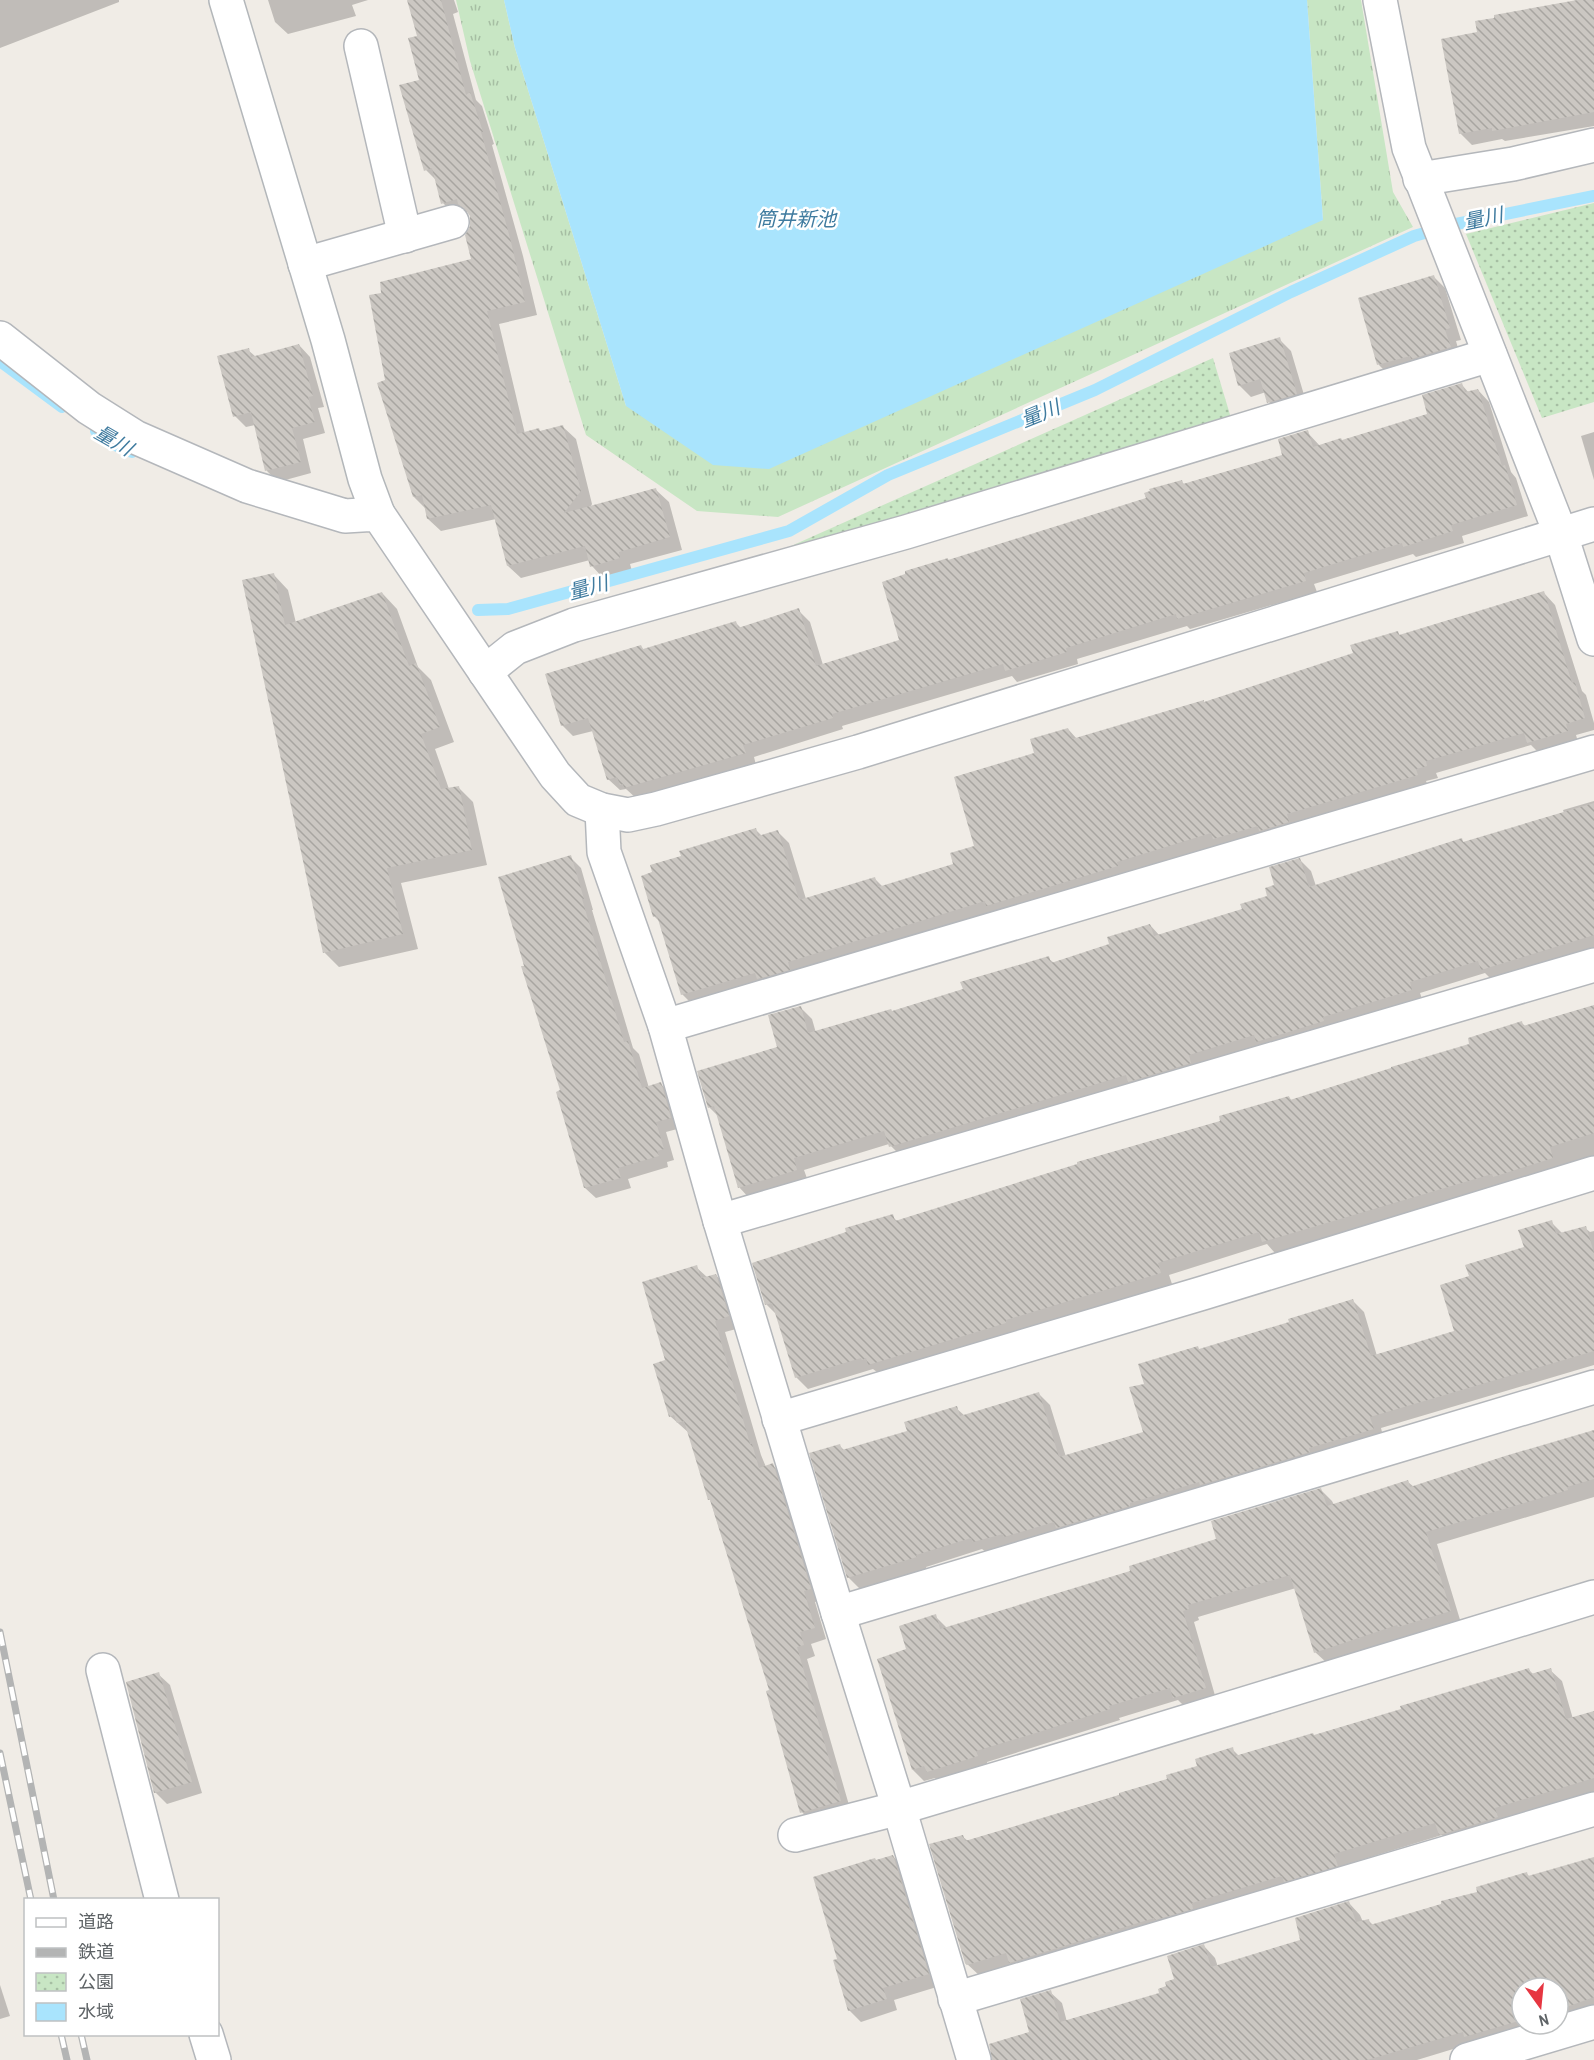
<svg xmlns="http://www.w3.org/2000/svg" width="1594" height="2060" font-family="'Archivo Narrow','Noto Sans JP',sans-serif">
	<style>
		.grass { fill: url(#grass-tufts) }
		.park { fill: url(#park-dots) }
		.water { fill: #a9e4fd }
		.shadow { fill: #0003 }
		.lines { fill: none; stroke-linecap: round; stroke-linejoin: round }
		.stream { stroke: #a9e4fd; stroke-width: 12 }
		.building { fill: url(#building-back-hatch) }
		.street-casing { stroke: #b4b7bb; stroke-width: 36 }
		.secondary-casing { stroke: #b3b7ba; stroke-width: 36 }
		.street { stroke: #fff; stroke-width: 33 }
		.secondary { stroke: #fff; stroke-width: 33 }
		.rail-casing { stroke: #b3b4b4; stroke-width: 7 }
		.rail { stroke: #fff; stroke-width: 4.5; stroke-dasharray: 14; stroke-linecap: butt }
		.labels { text-anchor: middle; dominant-baseline: central; stroke-width: 5; stroke-linejoin: round; paint-order: stroke }
		.water-label { font-size: 20px; font-style: italic; fill: #3f7b9f; stroke: #fff }
	</style>
	<defs>
		<pattern id="grass-tufts" width="24" height="20" patternUnits="userSpaceOnUse" patternTransform="scale(1.5)"><rect width="24" height="20" fill="#c8e6c4"/><path d="M3 7l-1-3M5 7V3M7 7l1-3M15 17l-1-3M17 17v-4M19 17l1-3" fill="none" stroke="#a6bea3"/></pattern>
		<pattern id="park-dots" width="8" height="8" patternUnits="userSpaceOnUse" patternTransform="scale(1.5)"><rect width="8" height="8" fill="#c8e6c4"/><path d="M2 2h.1M6 6h.1" fill="none" stroke="#a6bea3" stroke-width="1.8" stroke-linecap="round"/></pattern>
		<pattern id="building-back-hatch" width="6" height="6" patternUnits="userSpaceOnUse" patternTransform="scale(1.5)"><rect width="6" height="6" fill="#cbc7c2"/><path d="M-1 5l2 2M0 0l6 6M5-1l2 2" fill="none" stroke="#a8a5a1"/></pattern>
	</defs>
	<rect width="100%" height="100%" fill="#f0ece6"/>
	<path class="grass" d="M456 0H504L515 48 626 406 1323 220 1307 0H1361L1393 192 1413 227 778 517 697 511 586 435 470 61Z"/>
	<g class="park">
		<path d="M1594 203V402L1542 418 1466 234Z"/>
		<path d="M1213 358 1231 418 762 559Z"/>
	</g>
	<path class="water" d="M504 0H1307L1323 220 769 469 713 465 626 406 515 48Z"/>
	<g class="shadow">
		<path d="M0 0H119V2L0 48Z"/>
		<path d="M268 0H368L352 5 356 16 288 34 275 22Z"/>
		<path d="M408 0H454L458 12 453 14 476 100 482 106 494 144 492 145 523 256 537 315 499 324 525 434 563 427 576 439 592 504 590 508 656 490 669 502 682 550 630 564 632 571 604 579 592 566 590 560 521 578 508 566 496 519 441 531 428 519 426 509 414 497 386 382 383 294 472 260V217L468 212 455 215 443 203 437 181 426 170 419 37Z"/>
		<path d="M1577 0H1594V126L1505 141 1502 139 1472 145 1460 133 1479 34 1577 2Z"/>
		<path d="M1434 277 1445 288 1461 340 1456 341 1461 359 1390 376 1379 365 1360 299Z"/>
		<path d="M1279 339 1291 351 1307 405 1280 414 1269 402 1266 392 1251 397 1239 385Z"/>
		<path d="M299 345 310 357 324 407 318 408 325 433 303 439 311 473 278 482 267 471 255 425 246 427 235 416 248 350 256 357Z"/>
		<path d="M1462 385 1469 393 1478 390 1489 402 1511 472 1516 478 1528 516 1462 536 1464 543 1416 557 1413 554 1314 584 1317 592 1190 629 1187 626 1077 659 1078 664 1017 682 1012 676 842 726 843 729 754 757 756 765 637 799 626 789 620 790 608 779 593 731 573 736 562 725 641 647 644 650 735 622 741 628 798 610 810 622 823 665 901 641 948 559 949 561 1147 499 1181 481 1185 485 1284 456 1307 432 1320 446 1342 442 1429 415Z"/>
		<path d="M1594 432V480L1581 436Z"/>
		<path d="M273 574 288 590 296 623 382 593 397 609 418 667 431 680 454 742 435 749 449 789 458 787 473 802 487 865 401 883 418 949 339 967 324 952Z"/>
		<path d="M1544 593 1555 605 1582 691 1586 695 1594 723V730L1576 735 1578 742 1540 754 1531 745 1436 773 1438 778 1426 781 1428 786 1226 850 1221 845 694 1006 682 994 660 922 655 917 643 877 682 857 756 830 762 836 778 832 789 843 806 899 875 879 883 887 955 865 976 847 1036 754 1068 729 1077 739 1205 703 1355 654 1397 632 1401 636Z"/>
		<path d="M1594 801V951L1493 981 1485 973 1420 993 1423 1002 902 1157 889 1144 804 1170 808 1181 750 1199 739 1187 719 1117 709 1107 779 1048 800 1007 812 1019 816 1033 893 1013 965 990 1048 958 1054 963 1111 945 1150 925 1160 936 1244 910 1269 897 1276 886 1300 860 1311 871 1316 886 1461 840 1465 843 1564 813 1563 810Z"/>
		<path d="M570 857 581 868 593 910H592L633 1048 639 1054 649 1088 661 1084 672 1095 681 1128 666 1132 674 1160 667 1162 668 1167 628 1179 631 1188 596 1198 585 1188 562 1091 526 967Z"/>
		<path d="M1594 1006V1158L1275 1253 1267 1244 1169 1275 1172 1284 881 1375 873 1369 808 1389 796 1377 777 1315 766 1304 848 1233 892 1216 898 1222 1222 1122 1289 1097 1292 1101 1471 1045 1521 1022 1526 1027Z"/>
		<path d="M1551 1222 1563 1234 1585 1228 1590 1232 1594 1231V1365L1381 1428 1384 1440 986 1552 982 1549 926 1567 927 1569 860 1589 848 1577 840 1446 845 1451 909 1432 956 1408 965 1416 1039 1394 1050 1405 1066 1457 1145 1433V1385L1200 1350 1291 1323 1353 1301 1364 1312 1377 1356 1456 1332 1471 1277 1526 1248Z"/>
		<path d="M696 1267 708 1278 716 1275 727 1287 740 1328 725 1332 761 1455 766 1467 773 1465 784 1477 822 1600 815 1602 826 1639 811 1644 815 1656 807 1659 851 1812 813 1824 802 1812 771 1691 689 1433 670 1416 667 1361Z"/>
		<path d="M1594 1431V1497L1437 1544 1461 1623 1411 1638 1408 1636 1327 1663 1315 1652 1296 1588 1198 1617 1199 1620 1194 1622 1216 1699 1186 1708 1178 1700 1119 1718 1120 1720 987 1762 988 1768 939 1783 935 1778 924 1781 913 1770 908 1650 935 1616 948 1629 1132 1572 1218 1540 1321 1490 1332 1501 1334 1505 1408 1482 1414 1487Z"/>
		<path d="M1529 1670 1534 1675 1550 1670 1562 1681 1573 1719 1594 1712V1794L1452 1846 1442 1835 1345 1865 1349 1877 980 1976 966 1963 962 1836 968 1841 1169 1780 1232 1749 1240 1757 1315 1737Z"/>
		<path d="M158 1674 170 1685 202 1793 167 1804 155 1792Z"/>
		<path d="M893 1856 904 1868 940 1986 894 2000 897 2010 861 2022 849 2010 839 1960 876 1861Z"/>
		<path d="M1594 1859V2013L1558 2024V1988H1522V2024H1557L1473 2043 1417 2060H1011L1031 2033 1050 1992 1062 2003 1067 2022 1161 1994 1176 1980 1204 1946 1215 1958 1218 1967 1302 1941 1349 1903 1360 1915 1363 1922 1368 1920 1374 1926 1479 1893 1527 1874 1530 1877Z"/>
		<path d="M0 1985 10 2016 0 2019Z"/>
	</g>
	<g class="lines">
		<g class="stream">
			<path d="M0 361 62 407"/>
			<path d="M96 431 115 445 132 452"/>
			<path d="M478 610 508 609 789 531 888 475 1095 390 1291 292 1414 236 1456 224 1594 196"/>
		</g>
	</g>
	<g class="building">
		<path d="M407 0H441L466 95 470 92 483 132H481L511 242 525 302 487 311 517 434 539 428 540 431 563 425 581 491 564 513 656 488 670 537 619 552 620 558 590 567 585 546 507 566 491 505 427 519 422 495 413 497 377 383 385 380 369 295 381 293 380 282 471 259 465 235 470 226V216L465 209 458 204 457 199 441 204 432 168 424 171 399 85 419 80 408 38 417 36Z"/>
		<path d="M1577 0H1594V112L1492 131V128L1459 134 1441 39 1477 32 1475 21 1494 18V15Z"/>
		<path d="M1434 275 1450 328 1445 330 1451 347 1411 359 1410 356 1377 365 1358 298Z"/>
		<path d="M1280 337 1297 394 1267 403 1260 379 1238 386 1229 353Z"/>
		<path d="M299 344 313 396 308 397 315 422 292 428 301 462 265 471 251 412 233 417 217 356 249 348 251 357Z"/>
		<path d="M1462 383 1465 392 1478 389 1502 466 1505 465 1517 505 1451 525 1453 531 1403 547 1402 543 1304 573 1306 581 1177 619 1176 614 1066 648 1067 652 1005 671 1003 664 832 714 833 718 743 745 746 753 624 788 623 784 620 785 617 777 607 780 588 718 561 726 545 674 641 645 643 649 736 621 738 628 799 608 816 666 899 640 882 582 905 574V571L948 558V560L1146 498 1144 493 1150 491 1149 489 1182 480 1183 484 1282 455 1278 439 1308 430 1313 447 1341 438 1342 440 1427 414 1422 395Z"/>
		<path d="M274 573 285 625 382 592 409 666 416 663 440 727 421 734 441 789 459 786 472 850 387 868 403 934 323 953 242 580Z"/>
		<path d="M1544 591 1572 683 1575 682 1585 718 1566 724 1568 731 1527 743 1524 733 1426 761 1427 766 1416 769 1418 775 1287 814 1289 822 1259 831 1258 826 1213 839 1211 833 1117 862 1118 866 986 906 985 901 788 962 790 970 757 979 755 973 681 995 657 916 653 917 641 876 652 872 650 865 681 856 679 851 756 828 758 836 778 830 799 900 875 877 878 887 953 864 950 853 974 846 954 777 1034 753 1030 739 1068 728 1072 739 1204 700V702L1353 653 1350 645 1398 631 1399 635Z"/>
		<path d="M1594 803V935L1481 970 1478 961 1410 982 1412 990 1323 1017 1324 1021 1256 1042 1254 1035 1189 1055 1191 1063 1128 1082 1126 1075 889 1147 884 1131 794 1158 797 1170 738 1188 714 1106 708 1108 697 1071 777 1047 768 1015 801 1006 808 1033 891 1009 892 1011 963 989 960 982 1049 956 1051 963 1109 944 1107 937 1150 924 1154 936 1242 909 1240 904 1267 896 1265 888 1274 885 1269 867 1300 858 1309 887 1462 838 1463 842Z"/>
		<path d="M571 855 584 899H582L624 1042 628 1041 642 1088 661 1082 671 1118 656 1122 664 1149 657 1151 659 1156 618 1168 621 1178 584 1188 556 1092 560 1090 521 966H524L498 877Z"/>
		<path d="M1594 1005V1133L1550 1147 1553 1158 1493 1177 1492 1174 1262 1242 1259 1232 1158 1263 1161 1273 1006 1320V1323L868 1365 866 1358 862 1360 861 1358 795 1378 772 1303 765 1305 752 1263 846 1232 845 1228 893 1214 895 1221 1077 1164V1162L1220 1121 1219 1116 1289 1096 1290 1100 1391 1068V1067L1469 1044 1468 1038 1522 1021 1523 1026Z"/>
		<path d="M1552 1220 1556 1234 1586 1226 1594 1253V1351L1370 1417 1374 1429 1309 1448 1310 1452 1200 1485 1199 1482 1130 1503V1506L1056 1528 1054 1522 1004 1537 1003 1534 973 1542 971 1538 916 1555 917 1557 847 1578 809 1453 840 1444 842 1450 907 1431 904 1422 957 1406 960 1416 1039 1392 1059 1457 1143 1432 1129 1387 1144 1384 1138 1364 1198 1346 1199 1349 1289 1322 1288 1319 1353 1299 1371 1356 1454 1331 1440 1285 1469 1276 1465 1265 1524 1247 1518 1230Z"/>
		<path d="M697 1265 701 1278 716 1274 729 1316 715 1321 750 1444H752L759 1468 773 1463 811 1589 804 1591 815 1628 800 1632 804 1645 797 1647 841 1801 800 1813 766 1691 769 1690 710 1500H708L684 1421 677 1423 674 1415 669 1417 653 1364 665 1360 642 1282Z"/>
		<path d="M1594 1430V1479L1567 1487 1568 1490 1426 1532 1451 1611 1398 1627 1397 1625 1314 1653 1290 1575 1188 1605 1189 1609 1183 1611 1206 1688 1173 1698 1170 1688 1109 1706 1110 1709 1039 1732 976 1751 978 1756 927 1772 924 1766 912 1770 877 1659 906 1649 899 1626 936 1614 940 1629 1130 1571 1129 1566 1216 1539 1211 1521 1321 1488 1327 1506 1408 1480 1410 1487 1505 1456Z"/>
		<path d="M1529 1668 1531 1674 1551 1668 1566 1719 1594 1711V1778L1495 1808 1498 1817 1439 1835 1435 1823 1334 1854 1338 1866 1284 1882 1282 1876 1192 1903 1193 1909 1155 1920 1154 1918 1009 1963 1006 1953 967 1965 965 1963 929 1844 963 1835 965 1841 1119 1795V1793L1167 1779 1166 1775 1197 1766 1195 1759 1233 1747 1235 1756 1313 1733 1314 1735 1401 1709 1400 1706Z"/>
		<path d="M159 1672 192 1782 154 1793 126 1682Z"/>
		<path d="M893 1855 929 1974 883 1988 887 1999 848 2011 833 1960 837 1959 813 1877 875 1858 876 1860Z"/>
		<path d="M1594 1857V1997L1572 2005 1558 2009V1988H1522V2020L1464 2037 1463 2032 1367 2060H992L989 2044 1029 2032 1020 1999 1051 1990 1060 2022 1159 1993 1158 1989 1166 1986 1165 1982 1174 1979 1167 1956 1204 1944 1211 1967 1300 1940 1295 1918 1349 1901 1356 1922 1369 1919 1370 1925 1441 1904V1901L1477 1892 1476 1887 1527 1872 1528 1876Z"/>
	</g>
	<g class="lines">
		<g class="street-casing">
			<g id="street">
				<path d="M1380 0 1409 148 1561 535 1594 639"/>
				<path d="M361 46 405 236"/>
				<path d="M1420 179 1513 164 1594 145"/>
				<path d="M305 264 452 222"/>
				<path d="M0 338 89 408 135 437 247 486 345 516 378 514 555 775 578 800 602 810 628 815 656 809 858 752 1594 524"/>
				<path d="M485 672 515 648 574 625 906 532 1490 355"/>
				<path d="M602 810 604 852 665 1026 720 1221 838 1613 899 1808 974 2060"/>
				<path d="M665 1026 1594 752"/>
				<path d="M720 1221 1594 965"/>
				<path d="M779 1419 1203 1293 1594 1173"/>
				<path d="M838 1613 1594 1387"/>
				<path d="M103 1670 162 1900"/>
				<path d="M795 1835 899 1808 1070 1757 1594 1597"/>
				<path d="M955 1999 1594 1809"/>
				<path d="M206 2034 214 2060"/>
				<path d="M1467 2060 1594 2022"/>
			</g>
		</g>
		<g class="secondary-casing">
			<path id="secondary" d="M226 0 328 340 365 479 378 514"/>
		</g>
		<use href="#street" class="street"/>
		<use href="#secondary" class="secondary"/>
		<g class="rail-casing">
			<g id="rail">
				<path d="M0 1632 54 1900"/>
				<path d="M0 1753 31 1900"/>
				<path d="M61 2034 67 2060"/>
				<path d="M81 2034 87 2060"/>
			</g>
		</g>
		<use href="#rail" class="rail"/>
	</g>
	<g class="labels">
		<g class="water-label">
			<text x="796" y="218">筒井新池</text>
			<text transform="translate(1483 218) rotate(-12)">量川</text>
			<text transform="translate(1040 413) rotate(-22)">量川</text>
			<text transform="translate(114 440) rotate(30)">量川</text>
			<text transform="translate(588 587) rotate(-15)">量川</text>
		</g>
	</g>
	<rect x="24" y="1898" width="195" height="138" fill="#ffffff" stroke="#bfc1c2" stroke-width="1.5"/>
	<rect x="36" y="1918" width="30" height="9" fill="#ffffff" stroke="#bfc1c2" stroke-width="1.5"/>
	<text x="78" y="1928" font-size="18" fill="#5e6366">道路</text>
	<rect x="36" y="1948" width="30" height="9" fill="#b3b4b4" stroke="#bfc1c2" stroke-width="1.5"/>
	<text x="78" y="1958" font-size="18" fill="#5e6366">鉄道</text>
	<rect x="36" y="1973" width="30" height="18" fill="url(#park-dots)" stroke="#bfc1c2" stroke-width="1.5"/>
	<text x="78" y="1988" font-size="18" fill="#5e6366">公園</text>
	<rect x="36" y="2003" width="30" height="18" fill="#a9e4fd" stroke="#bfc1c2" stroke-width="1.5"/>
	<text x="78" y="2018" font-size="18" fill="#5e6366">水域</text>
	<g transform="translate(1540 2006) rotate(165)"><circle r="28" fill="#ffffff" stroke="#bfc1c2" stroke-width="1.5"/>
	<path d="M0-4.5L10 22L0 15L-10 22Z" fill="#e63641"/>
	<text y="-9" font-size="16" font-weight="bold" text-anchor="middle" fill="#5e6366">N</text>
	</g>
</svg>
